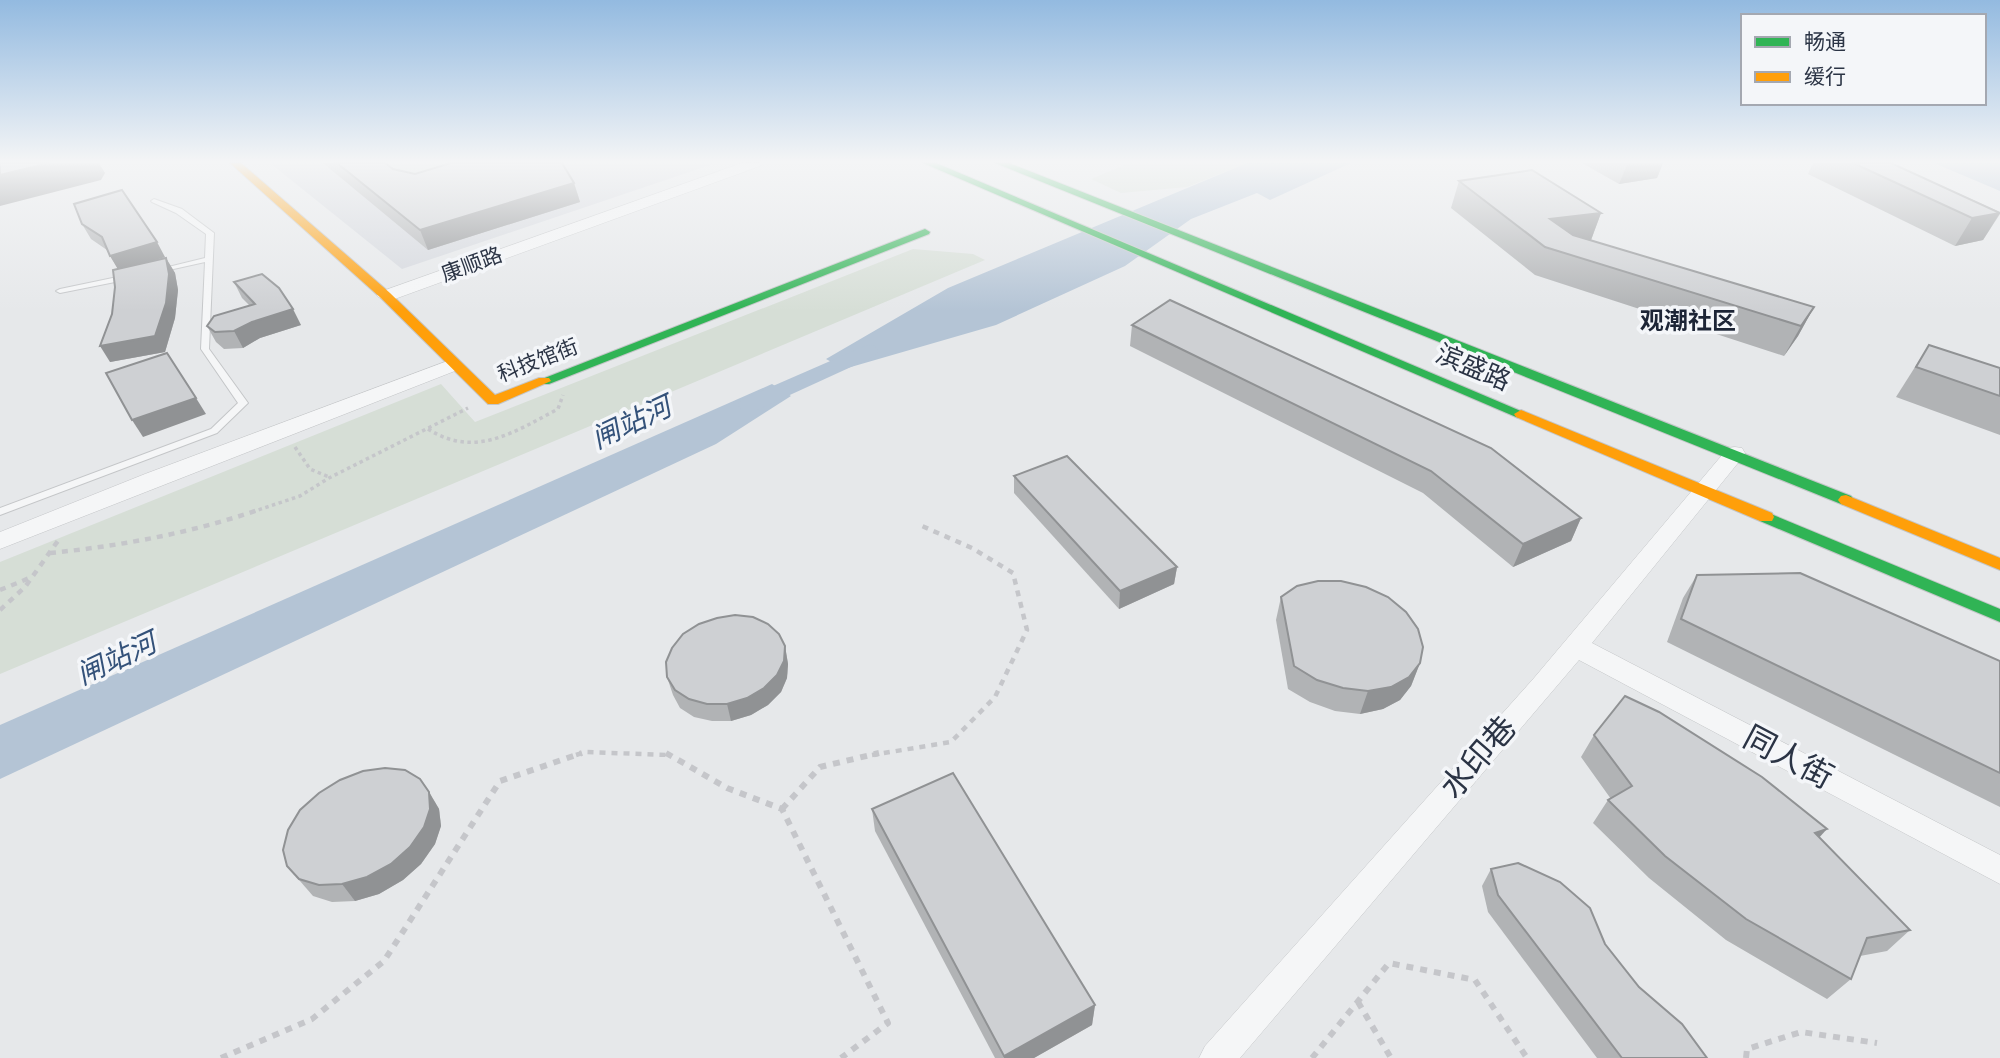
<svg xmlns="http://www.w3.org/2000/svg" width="2000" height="1058" font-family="'Alegreya Sans','Noto Sans SC',sans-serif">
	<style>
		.built { fill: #d4d7dd }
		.green { fill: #d6ded6 }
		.water { fill: #b4c4d5 }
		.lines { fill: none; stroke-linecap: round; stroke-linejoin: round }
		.canal { fill: #b4c4d5; fill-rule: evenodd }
		.lane-casing { stroke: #c4c6c8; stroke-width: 2 }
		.street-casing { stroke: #c4c6c8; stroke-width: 1 }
		.fast-casing { stroke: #c4c6c8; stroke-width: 2 }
		.slow-casing { stroke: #c4c6c8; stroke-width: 2 }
		.path-far2 { stroke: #c5c6ca; stroke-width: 3.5; stroke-dasharray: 3.5 3.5; stroke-linecap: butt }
		.path-far1 { stroke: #c5c6ca; stroke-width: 4.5; stroke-dasharray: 6 6; stroke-linecap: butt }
		.path { stroke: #c5c6ca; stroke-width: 6; stroke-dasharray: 7 7; stroke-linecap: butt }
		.lane { fill: #f5f6f7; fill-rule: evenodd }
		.street { fill: #f5f6f7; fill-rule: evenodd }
		.fast { fill: #30b455; fill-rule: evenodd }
		.slow { fill: #ff9f0a; fill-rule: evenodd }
		.wall { fill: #b1b3b5 }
		.shaded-wall { fill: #909294 }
		.building { fill: #ced0d3; stroke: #909294; stroke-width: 2 }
		.labels { text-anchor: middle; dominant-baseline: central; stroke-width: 7; stroke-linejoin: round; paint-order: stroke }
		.far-street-label { font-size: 21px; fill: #2b3445; stroke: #f4f6f9 }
		.far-quarter-label { font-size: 24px; font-weight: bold; fill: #1d2536; stroke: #f4f6f9 }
		.street-label { font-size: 26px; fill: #2b3445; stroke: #f4f6f9 }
		.water-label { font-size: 28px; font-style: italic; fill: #34527a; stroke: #f4f6f9 }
		.near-street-label { font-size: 32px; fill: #2b3445; stroke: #f4f6f9 }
	</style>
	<rect width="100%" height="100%" fill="#e6e8ea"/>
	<path class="built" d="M270 163H716L402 269Z"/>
	<g class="green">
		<path d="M381 163H481L411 185Z"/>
		<path d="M1129 163H1247L1187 187 1121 193 1091 179Z"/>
		<path d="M913 249 973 254 985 260 0 674V562L441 384 475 422Z"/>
	</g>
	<g class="water">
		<path d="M1247 163H1351L1270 200 1257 193 1191 219 1125 266 996 325 844 369 826 359 948 288Z"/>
		<path d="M1934 163H2000V191Z"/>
		<path d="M772 384 791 396 716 444 0 779V725Z"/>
	</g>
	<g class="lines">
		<path class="canal" d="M867 345 875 346 878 351 875 356 757 410H741L738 405 741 400Z"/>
		<g class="lane-casing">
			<g id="lane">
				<path d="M154 199 182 209 214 233 209 349 248 403 217 433 0 515V508L211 429 238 403 201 349 205 262 160 272 156 270 205 258 206 234 176 213 152 202 151 201Z"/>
				<path d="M127 275 131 277 130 279 60 293 56 291 60 289Z"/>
			</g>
		</g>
		<g class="street-casing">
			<g id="street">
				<path d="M742 163H762L760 166 392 300 386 301 377 296 380 292Z"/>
				<path d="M453 359 462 365 460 369 0 549V532L145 474Z"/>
				<path d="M1735 447 1742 448 1745 453 1742 458 1592 643 2000 855V884L1579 660 1240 1058H1199L1205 1046 1534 678 1728 448Z"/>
			</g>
		</g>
		<g class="fast-casing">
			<g id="fast">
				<path d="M923 163H936L1528 414 1521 418 1516 417Z"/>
				<path d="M995 163H1009L1851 496 1854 500 1846 505 1841 504Z"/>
				<path d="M925 229 930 232 929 234 549 384H539L537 381Z"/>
				<path d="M1766 512 2000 609V622L1760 521 1758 517 1760 513Z"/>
			</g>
		</g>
		<g class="slow-casing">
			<g id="slow">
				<path d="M230 163H241L390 293 495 395 539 378H549L551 381 498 404H488L382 299Z"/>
				<path d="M1521 410 1772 513 1774 517 1772 521H1760L1516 417 1514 414Z"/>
				<path d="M1846 495 2000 558V570L1841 504 1838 500 1841 496Z"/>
			</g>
		</g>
		<g class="path-far2">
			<path d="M428 429C475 459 514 432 558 409L563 395"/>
			<path d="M295 447 310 469 329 477"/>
			<path d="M252 512 300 496 329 478 468 408"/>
		</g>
		<g class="path-far1">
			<path d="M50 553C120 546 191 533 258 510"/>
			<path d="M0 590 32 577"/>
			<path d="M0 610 25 587 60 538"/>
			<path d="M576 755 585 752 669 755"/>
			<path d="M872 755 951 742 995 697 1027 630 1013 573 972 548 922 526"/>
		</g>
		<g class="path">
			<path d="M666 753 727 788 782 809 888 1023 841 1058"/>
			<path d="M782 809 820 767 879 753"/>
			<path d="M1358 1002 1391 1058"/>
			<path d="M221 1058 312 1019 384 961 500 781 582 753"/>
			<path d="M1312 1058 1389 963 1475 980 1527 1058"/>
			<path d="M1746 1058 1747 1049 1801 1032 1877 1043"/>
		</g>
		<use href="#lane" class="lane"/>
		<use href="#street" class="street"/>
		<use href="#fast" class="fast"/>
		<use href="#slow" class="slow"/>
	</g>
	<g class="wall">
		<path d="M323 163H385L393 169 415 174 574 183 580 202 428 250Z"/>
		<path d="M1582 163H1663L1657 178 1619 184Z"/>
		<path d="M1813 163H1891L2000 212V214L1983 240 1955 246 1808 174Z"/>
		<path d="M1459 181 1601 213 1591 240H1589L1814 307 1798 336 1784 356 1535 275 1451 208Z"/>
		<path d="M82 224 165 257 175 273 178 290 175 318 165 352 110 362 112 314 118 269 107 250 91 239Z"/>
		<path d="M234 282 301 325 260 338 243 348 224 349 216 342 207 326 250 306 242 298Z"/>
		<path d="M1132 325 1581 518 1571 541 1513 567 1423 493 1130 346Z"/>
		<path d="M1929 345 2000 368V435L1896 397Z"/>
		<path d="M1014 476 1177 567 1174 584 1119 609 1014 493Z"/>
		<path d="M1697 575 1949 640 2000 661V807L1667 642 1683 598Z"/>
		<path d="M1281 597 1420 663 1411 686 1400 700 1383 709 1360 714 1335 711 1310 702 1288 689 1276 620Z"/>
		<path d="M785 646 788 664 787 678 781 692 768 705 751 715 731 721H712L694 717 680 708 673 695 667 677Z"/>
		<path d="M1594 735 1819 837 1910 930 1887 951 1860 956 1851 979 1827 999 1726 940 1649 878 1593 823 1608 800 1611 799 1581 757Z"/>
		<path d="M429 792 439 809 441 826 435 844 421 864 403 880 379 894 355 901 332 902 313 896 287 866Z"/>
		<path d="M872 809 1095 1005 1092 1025 1034 1058H995L875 831Z"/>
		<path d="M1491 869 1639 987 1707 1058H1597L1488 912 1482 886Z"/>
	</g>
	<g class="shaded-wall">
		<path d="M49 163H99L105 173 101 180 0 206V175Z"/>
		<path d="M1628 163H1663L1657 178 1619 184Z"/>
		<path d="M574 183 580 202 428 250 420 230Z"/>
		<path d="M1601 213 1591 240 1544 246 1550 219Z"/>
		<path d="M2000 213 1983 240 1955 246 1972 218Z"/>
		<path d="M157 242 165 257 119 271 110 256Z"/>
		<path d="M166 258 175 273 178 290 175 318 165 352 110 362 100 346Z"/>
		<path d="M1814 307 1798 336 1784 356 1801 326Z"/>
		<path d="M293 309 301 325 260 338 243 348 234 331 252 322Z"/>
		<path d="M196 398 206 414 143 437 132 420Z"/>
		<path d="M1581 518 1571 541 1513 567 1523 544Z"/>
		<path d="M1177 567 1174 584 1119 609 1120 591Z"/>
		<path d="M785 646 788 664 787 678 781 692 768 705 751 715 731 721 727 704Z"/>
		<path d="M1420 663 1411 686 1400 700 1383 709 1360 714 1368 691Z"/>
		<path d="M429 792 439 809 441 826 435 844 421 864 403 880 379 894 355 901 342 884Z"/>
		<path d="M1827 829 1807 851 1815 833Z"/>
		<path d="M1095 1005 1092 1025 1034 1058H1004V1056Z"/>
	</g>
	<g class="building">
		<path d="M0 163H49L0 175Z"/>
		<path d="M337 163H385L393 169 415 174 451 163H562L574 183 420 230Z"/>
		<path d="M1853 163H1891L2000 213 1972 218Z"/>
		<path d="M1532 170 1601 213 1550 219 1573 235 1814 307 1801 326 1545 247 1459 181Z"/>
		<path d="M122 190 157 242 110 256 102 237 82 224 74 204Z"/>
		<path d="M166 258 169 274 166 303 155 336 100 346 112 314 115 287 113 270Z"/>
		<path d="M262 274 279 288 293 309 252 322 234 331 215 332 207 326 214 316 255 304 234 282Z"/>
		<path d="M1170 300 1491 448 1581 518 1523 544 1431 471 1132 325Z"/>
		<path d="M1929 345 2000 368V396L1916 367Z"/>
		<path d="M167 353 196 398 132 420 106 373Z"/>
		<path d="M1067 456 1177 567 1120 591 1014 476Z"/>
		<path d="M1800 573 2000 661V773L1681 619 1697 575Z"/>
		<path d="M1318 581H1341L1366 587 1388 597 1406 612 1418 629 1423 647 1420 663 1409 677 1391 687 1368 691 1343 688 1317 680 1294 666 1281 597 1297 586Z"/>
		<path d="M735 615 753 617 768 624 779 634 785 646 784 661 777 675 764 688 747 698 727 704H707L689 699 675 690 667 677 666 662 672 648 683 634 699 624 717 618Z"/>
		<path d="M1625 696 1659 712 1762 777 1827 829 1815 833 1910 930 1867 938 1851 979 1746 919 1665 856 1608 800 1632 786 1594 735Z"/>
		<path d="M385 768 405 770 420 779 429 792 430 809 424 827 410 847 391 864 367 877 342 884 319 885 299 879 287 866 283 850 288 830 300 810 319 793 340 780 363 771Z"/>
		<path d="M953 773 1095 1005 1004 1056 872 809Z"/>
		<path d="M1518 863 1560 882 1590 908 1605 944 1639 987 1682 1024 1707 1058H1622L1498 895 1491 869Z"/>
	</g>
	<linearGradient id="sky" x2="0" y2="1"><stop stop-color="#93bae0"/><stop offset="0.52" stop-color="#f4f5f6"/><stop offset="1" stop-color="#f4f5f6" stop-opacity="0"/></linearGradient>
	<rect width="2000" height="311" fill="url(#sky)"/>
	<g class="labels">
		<g class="far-street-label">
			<text transform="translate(472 265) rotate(-20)">康顺路</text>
			<text transform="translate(538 361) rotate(-21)">科技馆街</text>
		</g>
		<g class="far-quarter-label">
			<text x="1688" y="322">观潮社区</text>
		</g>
		<g class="street-label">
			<text transform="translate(1473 368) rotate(23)">滨盛路</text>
		</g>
		<g class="water-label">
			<text transform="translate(632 424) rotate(-25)">闸站河</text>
			<text transform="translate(117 660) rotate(-25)">闸站河</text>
		</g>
		<g class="near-street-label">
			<text transform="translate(1479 758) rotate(-49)">水印巷</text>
			<text transform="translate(1788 758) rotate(28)">同人街</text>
		</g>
	</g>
	<rect x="1741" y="14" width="245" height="91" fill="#f4f6f9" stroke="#a4a8b1" stroke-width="2"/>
	<rect x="1755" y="37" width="35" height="10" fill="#30b455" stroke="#a4a8b1" stroke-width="2"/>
	<text x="1804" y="49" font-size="21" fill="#2b3445">畅通</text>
	<rect x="1755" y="72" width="35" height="10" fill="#ff9f0a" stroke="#a4a8b1" stroke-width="2"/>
	<text x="1804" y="84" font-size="21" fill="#2b3445">缓行</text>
</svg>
